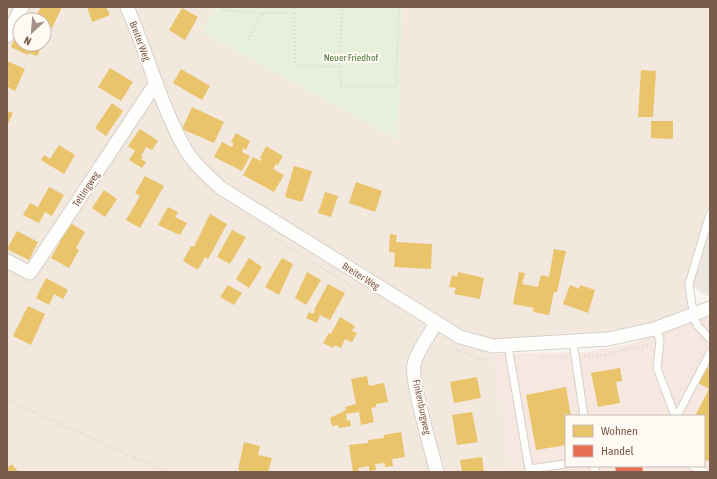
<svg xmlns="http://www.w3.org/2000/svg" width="717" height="479" font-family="'Asap Condensed',sans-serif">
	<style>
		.residential { fill: #f2e8de; fill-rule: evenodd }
		.commercial { fill: #f6e8e1; fill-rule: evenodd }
		.industrial { fill: #ede5e0 }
		.green { fill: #e7f0db }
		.homes { fill: #e9c46a }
		.shops { fill: #e76f51 }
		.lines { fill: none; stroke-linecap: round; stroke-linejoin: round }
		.lane-casing { stroke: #d7d1cb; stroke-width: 9 }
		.street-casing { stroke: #d7d1cb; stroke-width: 15 }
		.path { stroke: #dcd5d0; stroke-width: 2.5; stroke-dasharray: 1 3; stroke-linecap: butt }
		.lane { stroke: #fefefd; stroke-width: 7 }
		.street { stroke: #fefefd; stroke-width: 13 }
		.labels { text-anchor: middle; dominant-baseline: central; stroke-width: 4; stroke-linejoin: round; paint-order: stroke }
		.street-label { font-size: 10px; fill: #7a5c4d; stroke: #fffaf3 }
		.park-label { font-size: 10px; fill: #537a41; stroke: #fffaf3 }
	</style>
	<rect width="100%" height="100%" fill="#f9f5f0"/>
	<path class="residential" d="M7 7H710V214L689 284 697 313 654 329 493 346 512 472H7ZM20 20H44V44H20Z"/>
	<path class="commercial" d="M710 316V472H512L494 354 587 352 630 344ZM566 416H704V466H566Z"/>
	<path class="industrial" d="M710 219V295L707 296 689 284Z"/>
	<path class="green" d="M215 7H402L398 140 202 32Z"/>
	<g class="homes">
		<path d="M41 7H62L52 28 44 25V20H34Z"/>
		<path d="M87 7H106L110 15 92 22Z"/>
		<path d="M182 8 198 17 185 40 169 30Z"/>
		<path d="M20 27V44H43L37 56 29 53 28 55 11 47Z"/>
		<path d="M7 61 25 69 15 91 7 87 9 82H7Z"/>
		<path d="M110 68 133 82 121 101 98 87Z"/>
		<path d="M181 69 210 86 202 100 173 83Z"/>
		<path d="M641 70 656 71 653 117H638Z"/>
		<path d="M112 103 123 111 106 136 95 128Z"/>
		<path d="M192 107 224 122 214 143 182 129Z"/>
		<path d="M7 111 13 113 7 126Z"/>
		<path d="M651 121H673V139L651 138Z"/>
		<path d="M140 129 158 141 152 150 146 147 141 156 143 157 141 159 146 162 142 168 129 160 135 151 128 146Z"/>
		<path d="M236 133 250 141 246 150 243 148 242 152 250 156 242 171 214 157 222 142 232 147 234 143 231 142Z"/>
		<path d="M59 145 75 155 64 174 41 160 44 155 50 159Z"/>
		<path d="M266 146 283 156 278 165 276 164 273 169 284 175 274 192 243 175 253 157 261 161 262 159 260 158Z"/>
		<path d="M294 166 312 171 302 202 285 197Z"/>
		<path d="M145 176 164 186 140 228 126 220 140 196 135 193Z"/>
		<path d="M356 182 382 191 375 212 349 203Z"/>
		<path d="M49 187 64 195 52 216 45 212 39 223 23 215 30 203 38 207Z"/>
		<path d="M104 190 117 199 105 217 92 208Z"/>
		<path d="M325 192 338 196 331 217 318 213Z"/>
		<path d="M168 207 178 212 175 217 187 223 180 235 158 225Z"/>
		<path d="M210 214 227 224 208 259 205 257 198 270 183 261 191 246 194 247Z"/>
		<path d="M67 221 85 232 76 248 79 250 69 268 51 258 60 242 56 240Z"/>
		<path d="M232 230 246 237 230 264 217 257Z"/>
		<path d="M17 231 38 242 29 260 7 249Z"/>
		<path d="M390 234 397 235 396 242 432 244 431 269 394 267 395 253 389 252Z"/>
		<path d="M554 249 566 251 557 292H554L549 315 533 312 534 308 513 304 519 272 525 273 522 284 538 287 541 275 549 277Z"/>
		<path d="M249 258 262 267 249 288 236 279Z"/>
		<path d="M282 258 293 264 279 295 265 287Z"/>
		<path d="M307 272 321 280 306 305 295 298Z"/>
		<path d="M458 272 484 278 480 299 454 294 456 288 449 287 452 275 457 277Z"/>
		<path d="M46 278 68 290 63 299 54 294 49 305 36 298Z"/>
		<path d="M328 284 345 293 330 320 320 315 317 323 306 318 309 312 313 314 315 311 314 310Z"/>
		<path d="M228 285 242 293 234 305 220 297Z"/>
		<path d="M570 285 579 289 580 285 595 290 588 313 563 304Z"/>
		<path d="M28 306 45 314 31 345 13 336Z"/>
		<path d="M340 317 355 326 352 331 357 333 352 342 345 339 341 348 335 345 333 348 323 343 329 333 331 334Z"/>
		<path d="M708 367 710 368V462L704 459V416H695L709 389 698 383Z"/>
		<path d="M620 368 622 381 616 382 620 403 598 407 591 373Z"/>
		<path d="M367 376 369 386 384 383 388 402 376 404V407L371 408 374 422 361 425 359 412 346 414 347 421 350 420 351 426 339 428 338 425 332 426 330 418 346 410 345 407 356 404 351 379Z"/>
		<path d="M477 377 481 398 454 403 450 382Z"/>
		<path d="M566 387 571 416H566V445L536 450 526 395Z"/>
		<path d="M472 412 478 442 457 445 452 415Z"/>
		<path d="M401 432 405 457 392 459 393 466 385 467V463L375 464 376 470 369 471V466L358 468 359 472H353L349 445 368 443V440L384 438V435Z"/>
		<path d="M244 442 260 446 258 455 272 458 268 472H246L238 470Z"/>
		<path d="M482 457 484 472H462L460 460Z"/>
		<path d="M12 464 18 472H7V468Z"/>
	</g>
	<path class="shops" d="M615 466H642L643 472H616Z"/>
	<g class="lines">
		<g class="lane-casing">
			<g id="lane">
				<path d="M697 313 692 306 689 284 710 214"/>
				<path d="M692 315 698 326 710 339"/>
				<path d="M656 328 660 341 657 368 675 416"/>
				<path d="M573 342 584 416"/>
				<path d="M508 346 529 469 566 464"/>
				<path d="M677 416 710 353"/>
				<path d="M593 466 596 472"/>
				<path d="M693 466 705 472"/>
			</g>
		</g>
		<g class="street-casing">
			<g id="street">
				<path d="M127 7C147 53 160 103 184 147 193 163 208 176 221 188L460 337 493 346 608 339 654 329 710 308"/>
				<path d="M7 36 22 7"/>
				<path d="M7 261 30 273 156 83"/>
				<path d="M436 323C429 336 418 349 414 364 410 379 432 452 437 472"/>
			</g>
		</g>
		<g class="path">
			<path d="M224 7 222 10 262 13H294L295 65 340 67 341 86 396 87 399 7"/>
			<path d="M294 13V7"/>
			<path d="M248 40 262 13"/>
			<path d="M340 67 342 7"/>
			<path d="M276 239 351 286"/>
			<path d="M456 350 480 359H489"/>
			<path d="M584 356 604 355 650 345"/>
			<path d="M542 357H567"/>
			<path d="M7 400 167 472"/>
			<path d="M155 472 157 468"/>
		</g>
		<use href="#lane" class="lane"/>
		<use href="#street" class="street"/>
	</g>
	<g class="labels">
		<g class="street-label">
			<text transform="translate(140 41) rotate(69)">Breiter Weg</text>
			<text transform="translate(86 189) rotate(-57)">Teltingweg</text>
			<text transform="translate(361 276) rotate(32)">Breiter Weg</text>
			<text transform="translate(422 407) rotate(78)">Finkenburgweg</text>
		</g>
		<g class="park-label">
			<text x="351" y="57">Neuer Friedhof</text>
		</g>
	</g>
	<rect width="717" height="479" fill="none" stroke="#7a5c4d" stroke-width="16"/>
	<rect x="565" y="415" width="140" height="52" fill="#fffaf3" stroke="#cabbb1"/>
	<rect x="573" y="425" width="20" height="12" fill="#e9c46a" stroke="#cabbb1"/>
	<text x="601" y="435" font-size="12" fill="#7a5c4d">Wohnen</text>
	<rect x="573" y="445" width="20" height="12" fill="#e76f51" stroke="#cabbb1"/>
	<text x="601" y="455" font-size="12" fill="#7a5c4d">Handel</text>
	<g transform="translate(32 32) rotate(206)"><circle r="19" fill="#fffaf3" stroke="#cabbb1"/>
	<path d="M0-3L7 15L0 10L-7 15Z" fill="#a69286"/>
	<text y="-6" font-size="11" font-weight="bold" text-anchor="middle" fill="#7a5c4d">N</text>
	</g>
</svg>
